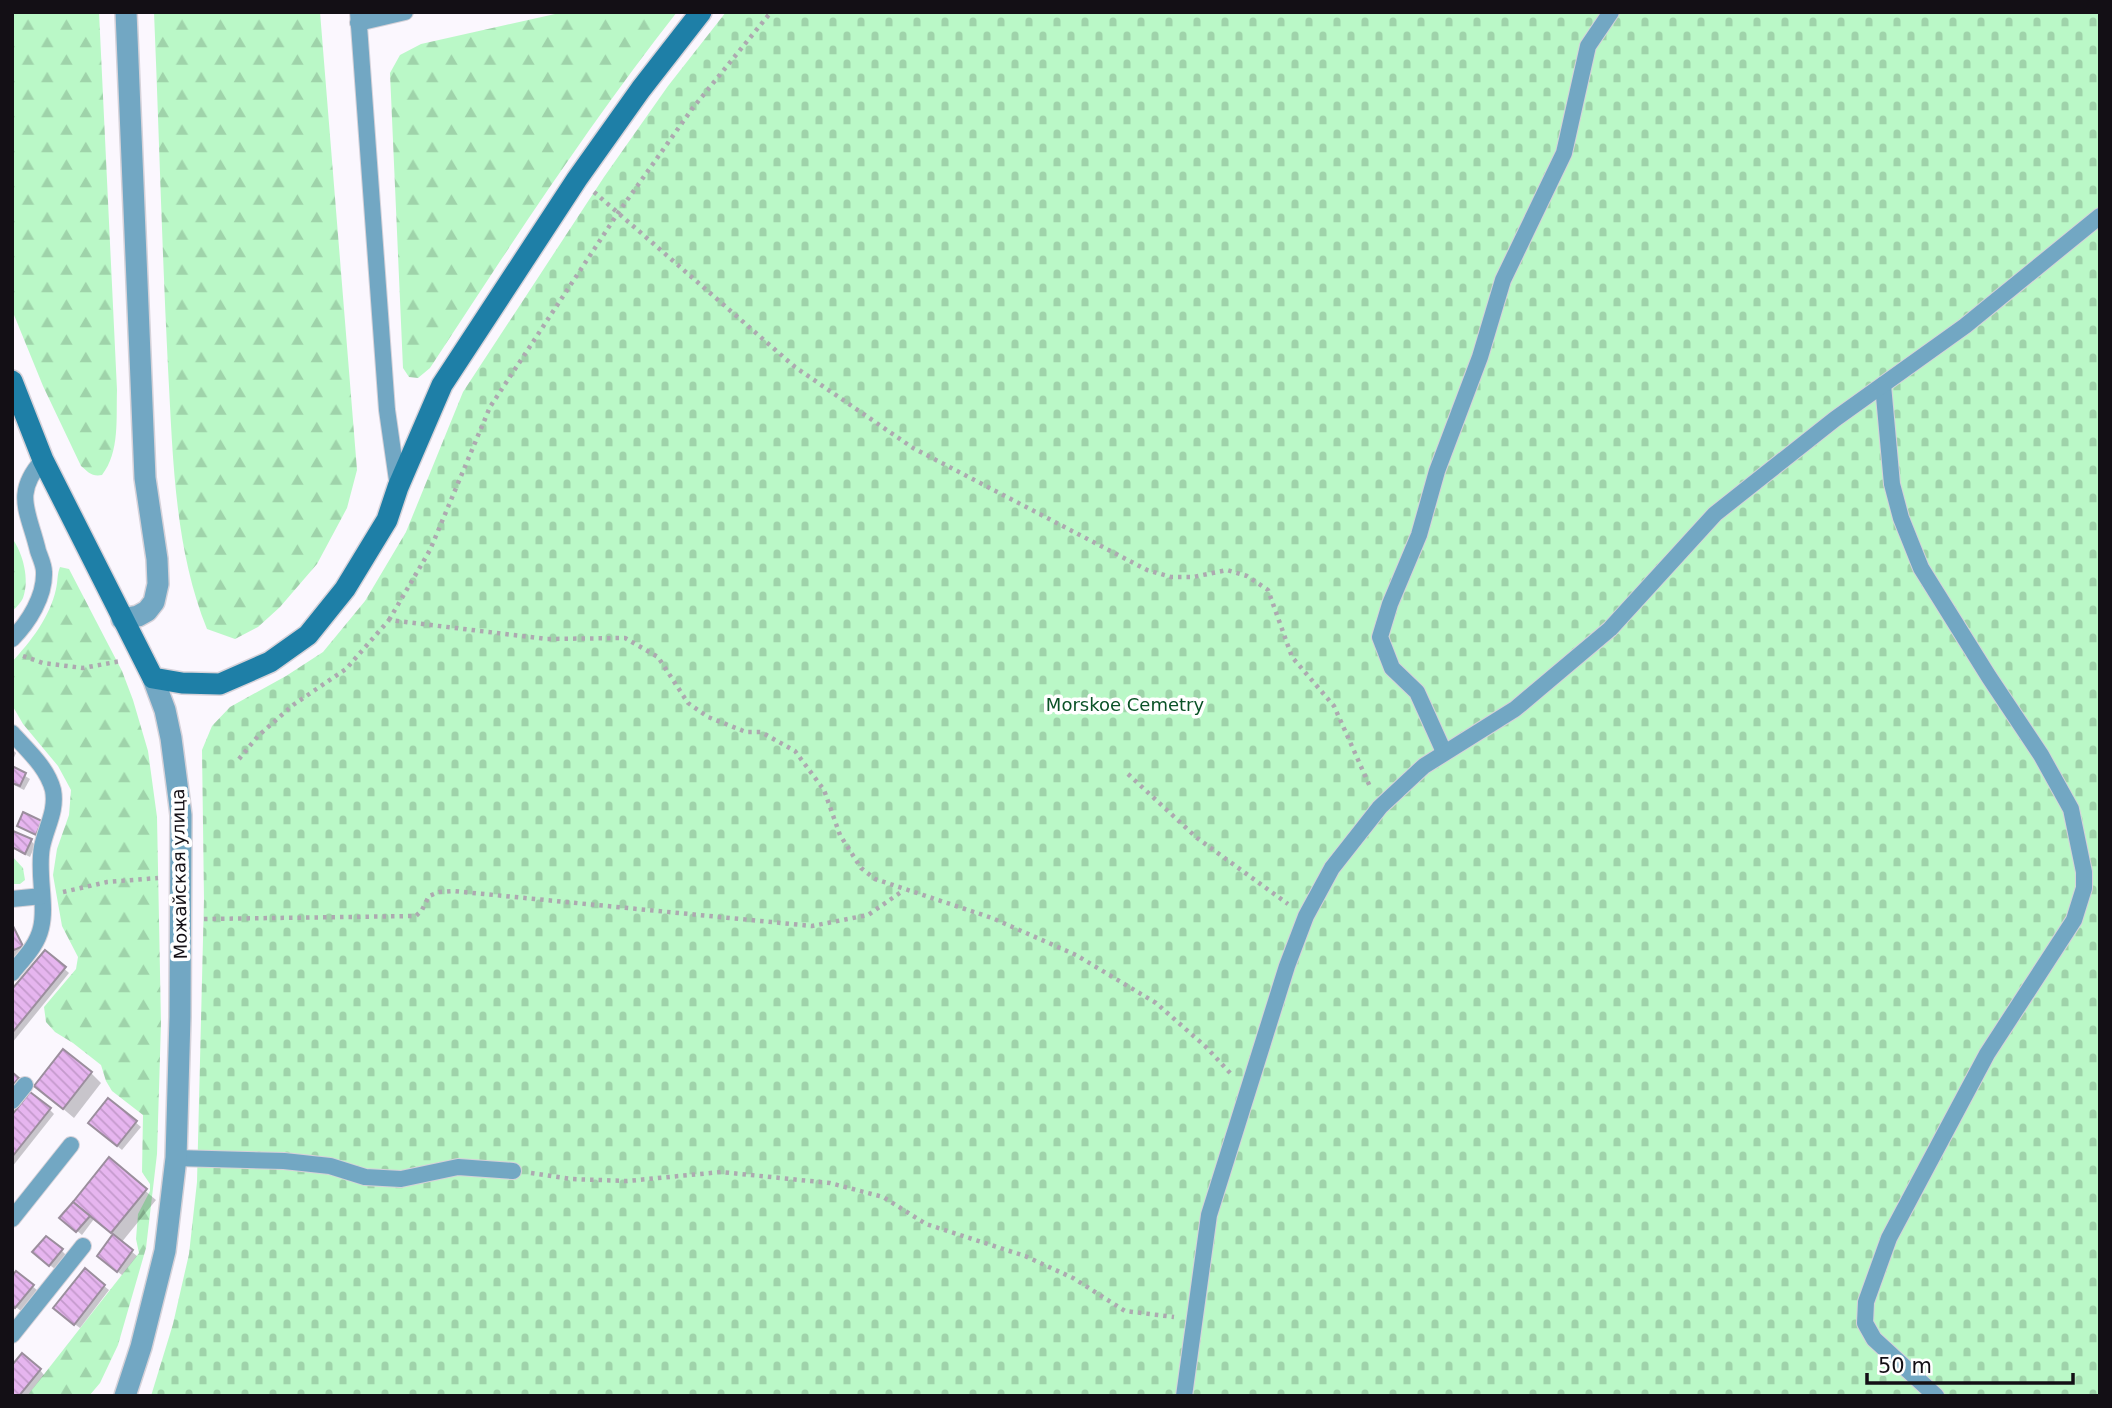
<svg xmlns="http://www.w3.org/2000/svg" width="2112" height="1408" font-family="'DejaVu Sans',sans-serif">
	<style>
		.forest { fill: url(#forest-firs) }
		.cemetery { fill: url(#cemetery-stones) }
		.shadow { fill: #0003 }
		.building { fill: url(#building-back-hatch); stroke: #9b8e9d; stroke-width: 2 }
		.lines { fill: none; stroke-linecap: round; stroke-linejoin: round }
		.lane-casing { stroke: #d6d2d9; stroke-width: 18 }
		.street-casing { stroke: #d6d2d9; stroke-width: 24 }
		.secondary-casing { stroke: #d6d2d9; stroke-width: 24 }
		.path { stroke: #ada9b0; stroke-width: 4.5; stroke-dasharray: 3.5 5; stroke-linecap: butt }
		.lane { stroke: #72a7c3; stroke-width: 16 }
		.street { stroke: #72a7c3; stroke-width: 21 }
		.secondary { stroke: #1e7fa7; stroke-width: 21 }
		.labels { text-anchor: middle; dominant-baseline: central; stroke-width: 7; stroke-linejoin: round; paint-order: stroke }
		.park-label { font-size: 18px; fill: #0a5226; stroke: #fff }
		.street-label { font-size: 18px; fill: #130f15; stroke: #fff }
	</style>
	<defs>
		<pattern id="forest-firs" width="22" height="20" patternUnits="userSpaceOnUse" patternTransform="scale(1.75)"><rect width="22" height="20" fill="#baf8c7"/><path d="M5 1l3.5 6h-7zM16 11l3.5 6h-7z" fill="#9fd3aa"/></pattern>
		<pattern id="cemetery-stones" width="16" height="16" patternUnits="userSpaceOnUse" patternTransform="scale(1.75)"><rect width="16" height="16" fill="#baf8c7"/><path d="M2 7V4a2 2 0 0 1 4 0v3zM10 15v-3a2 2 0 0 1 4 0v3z" fill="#9fd3aa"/></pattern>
		<pattern id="building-back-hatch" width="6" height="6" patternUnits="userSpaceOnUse" patternTransform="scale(1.75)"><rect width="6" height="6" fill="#e6b5ef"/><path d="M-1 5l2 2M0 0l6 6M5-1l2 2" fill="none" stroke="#c49acc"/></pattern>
	</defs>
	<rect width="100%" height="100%" fill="#fbf7fe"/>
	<g class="forest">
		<path d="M12 12H99L117 390C116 418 120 452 102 475 92 477 88 472 81 466L43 386 12 310Z"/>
		<path d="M154 12H320L357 470 347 508 317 564 280 607 258 627 235 639 207 629C174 547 173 456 168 368 162 250 159 131 154 12Z"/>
		<path d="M564 12H677C587 127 509 247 430 368L418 378 409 377 403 368 390 73 400 55 421 44Z"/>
		<path d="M12 538C23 553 30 580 23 598 21 603 15 608 12 612Z"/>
		<path d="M60 567 69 569 122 671 133 700 148 751 157 817 161 1023 157 1154 146 1248 118 1345 100 1383 89 1396H27L139 1253 136 1239 138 1214 150 1191V1184L142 1172 143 1115 112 1091 106 1081 101 1065 73 1043 55 1032 46 1022 44 1007 76 969 78 957 62 926 53 875 57 849 69 815 71 790 58 766 23 724 12 705V662C31 641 50 617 56 589 58 581 57 574 60 567Z"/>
		<path d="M12 856 23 868 25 880 20 884H12Z"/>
	</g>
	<path class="cemetery" d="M726 12H2100V1396H151L173 1324 189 1254 197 1182 204 899 202 750 212 726 230 707 286 676 323 652 365 601 406 532 463 392 604 177 668 86Z"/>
	<g class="shadow">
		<path d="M12 749 16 753 12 762Z"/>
		<path d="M12 768 30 779 24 790 12 784Z"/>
		<path d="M14 833 31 841 35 845 30 857 12 848Z"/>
		<path d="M12 924 26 951 12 958Z"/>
		<path d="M45 952 69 973 12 1043V992Z"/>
		<path d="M91 1073 101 1083 74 1118 36 1086Z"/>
		<path d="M109 1100 141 1127 122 1150 95 1127Z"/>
		<path d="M49 1109 54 1114 12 1167V1117Z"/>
		<path d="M109 1160 156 1200 121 1243 137 1256 122 1275 103 1261 115 1236 94 1219 82 1235 62 1218Z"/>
		<path d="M61 1250 66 1255 55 1269 39 1257Z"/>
		<path d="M32 1286 37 1290 21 1311 12 1304Z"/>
		<path d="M104 1286 109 1290 80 1328 60 1313Z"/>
		<path d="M40 1370 44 1375 27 1396H12Z"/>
	</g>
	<g class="building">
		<path d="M12 766 26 773 20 786 12 783Z"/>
		<path d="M23 812 42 821 36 835 17 826Z"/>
		<path d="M13 831 32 839 25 854 12 847Z"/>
		<path d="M12 924 23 946 12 951Z"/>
		<path d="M45 950 66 967 12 1033V989Z"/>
		<path d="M63 1049 92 1072 63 1109 34 1086Z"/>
		<path d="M12 1072 19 1078 12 1086Z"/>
		<path d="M30 1092 51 1108 12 1157V1115Z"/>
		<path d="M108 1098 137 1121 117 1146 88 1123Z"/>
		<path d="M109 1157 147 1189 111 1233 73 1202Z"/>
		<path d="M73 1202 90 1216 76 1232 59 1218Z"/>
		<path d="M113 1234 133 1250 117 1272 97 1256Z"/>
		<path d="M46 1236 63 1249 49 1266 32 1252Z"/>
		<path d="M85 1268 105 1285 74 1325 53 1308Z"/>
		<path d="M16 1271 34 1285 15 1308 12 1305V1276Z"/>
		<path d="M22 1353 41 1369 19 1396H12V1365Z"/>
	</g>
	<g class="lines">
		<g class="lane-casing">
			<g id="lane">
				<path d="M358 12 387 410 398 487"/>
				<path d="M358 23 405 12"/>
				<path d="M1883 385 1892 484 1901 518 1921 568 1989 677 2041 755 2071 809 2084 872V888L2074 920 1987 1054 1889 1238 1866 1302 1865 1323 1874 1339 1936 1396"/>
				<path d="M12 639C29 622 45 596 44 572 44 565 40 557 38 551 29 512 12 494 43 460"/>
				<path d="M12 733C27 750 47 767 53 790 57 811 46 827 42 847 37 874 47 904 41 928 37 946 23 959 12 973"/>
				<path d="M1444 752 1417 692 1392 668 1380 637 1390 604 1419 535 1437 471 1480 357 1503 280 1564 153 1588 46 1611 12"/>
				<path d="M12 899 42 896"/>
				<path d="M12 1101 25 1085"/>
				<path d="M176 1158 284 1161 330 1166 365 1177 401 1179 458 1167 513 1171"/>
				<path d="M12 1219 71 1145"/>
				<path d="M12 1335 83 1246"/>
				<path d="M1184 1396 1209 1215 1287 966 1306 916 1332 868 1380 807 1424 766 1515 709 1610 629 1715 514 1835 419 1965 326 2100 216"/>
			</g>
		</g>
		<g class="street-casing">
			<g id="street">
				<path d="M122 619 138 616 147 611 154 602 158 584 157 559 145 478 126 12"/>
				<path d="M125 1396 141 1347 165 1251 176 1158 180 1017 181 815 171 738 165 710 153 678"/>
			</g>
		</g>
		<g class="secondary-casing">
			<path id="secondary" d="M12 381 43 460 153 678 182 683 220 684 270 662 308 635 345 589 387 520 398 487 442 385 577 179 641 89 701 12"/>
		</g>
		<g class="path">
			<path d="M594 192 795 367 913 448 1147 570 1171 577H1193L1227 570 1247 576 1268 590 1292 657 1334 706 1371 789"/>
			<path d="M389 620 430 550 490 407 618 213 692 109 771 12"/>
			<path d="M23 656 43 663 83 668 121 661"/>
			<path d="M239 759 258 736 293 705 346 669 389 620 547 639 625 638 658 657 688 703 708 717 746 732H761L795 751 824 790 840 835 861 868 875 879 992 918 1076 955 1156 1003 1206 1047 1231 1074"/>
			<path d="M1128 774 1197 838 1288 904"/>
			<path d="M63 892 107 882 158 878"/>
			<path d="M204 919 416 916 422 910 429 896 439 892 453 891 812 926 868 915 904 890"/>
			<path d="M531 1173 571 1179 627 1181 721 1172 830 1183 883 1197 926 1224 1025 1256 1073 1278 1125 1311 1174 1317"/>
		</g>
		<use href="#lane" class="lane"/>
		<use href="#street" class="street"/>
		<use href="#secondary" class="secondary"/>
	</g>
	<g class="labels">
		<g class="park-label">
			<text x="1125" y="704">Morskoe Cemetry</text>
		</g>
		<g class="street-label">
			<text transform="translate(179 874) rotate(-91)">Можайская улица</text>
		</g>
	</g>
	<rect width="2112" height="1408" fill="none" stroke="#130f15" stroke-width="28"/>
	<path d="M1867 1373v10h206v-10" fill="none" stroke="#130f15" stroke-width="3.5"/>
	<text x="1878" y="1373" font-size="21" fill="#130f15" stroke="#ffffff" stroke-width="5" paint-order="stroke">50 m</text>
</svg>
